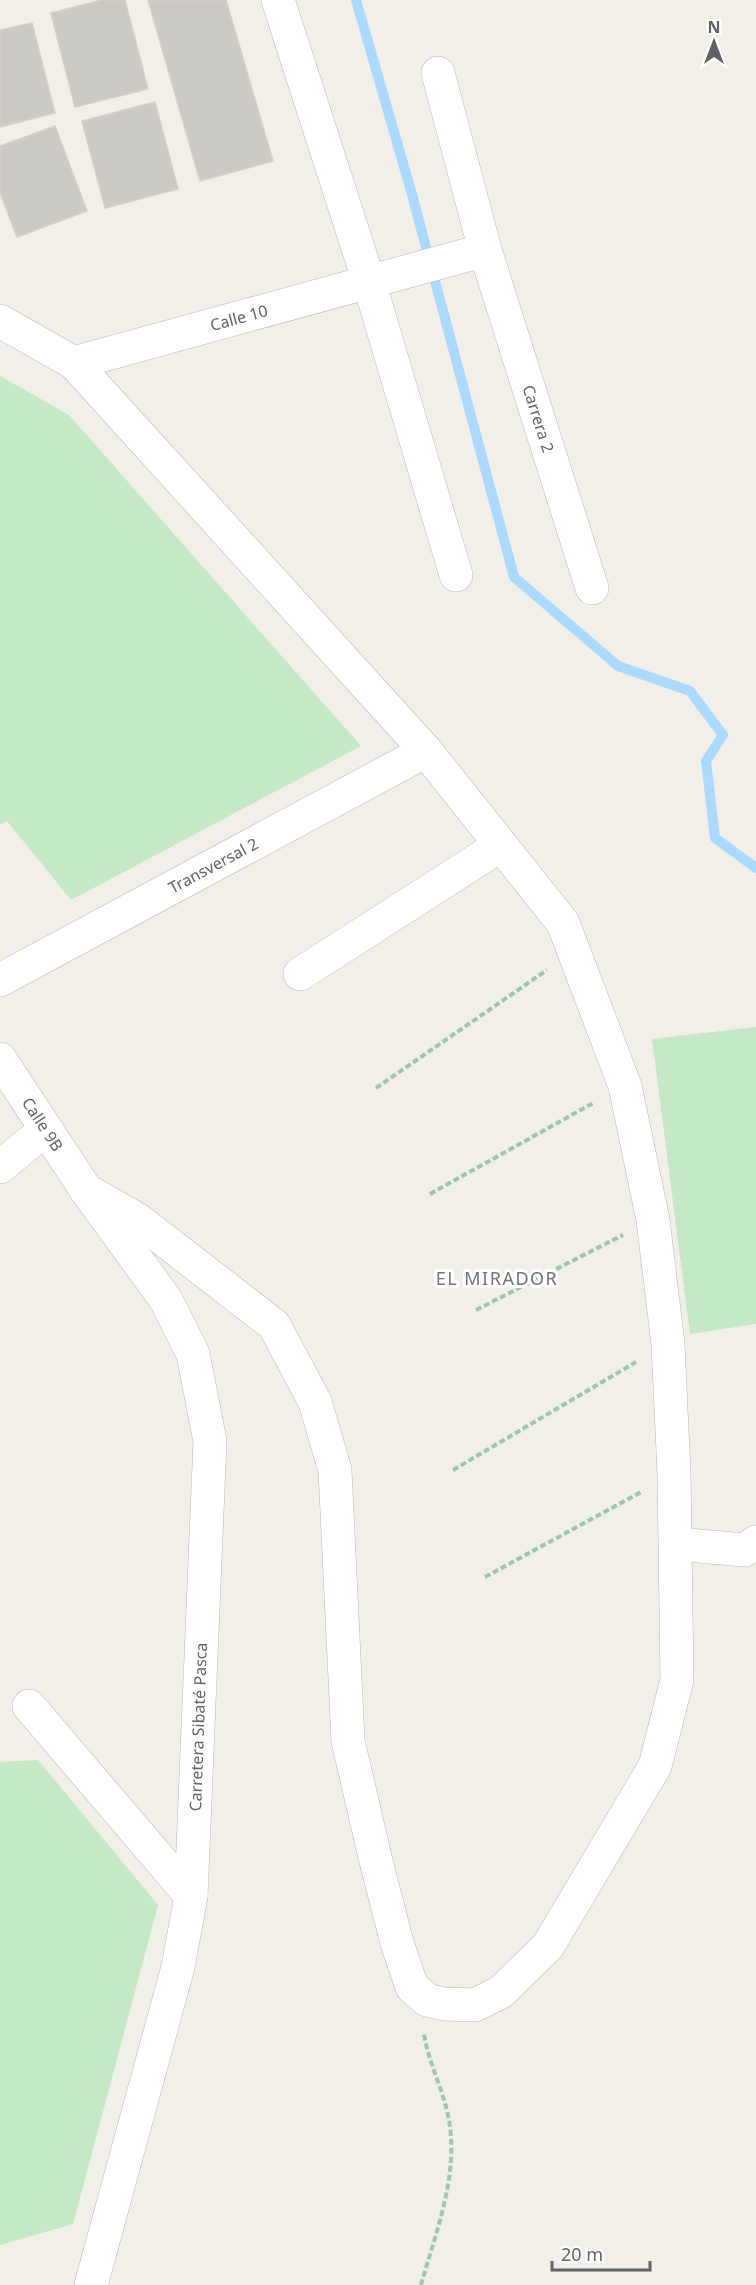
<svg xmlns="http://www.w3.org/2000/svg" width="756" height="2285" font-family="'Noto Sans',sans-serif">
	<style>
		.green { fill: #c5e8c5 }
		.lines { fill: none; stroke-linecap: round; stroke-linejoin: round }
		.stream { stroke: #aadaff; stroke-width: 10 }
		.building { fill: #cccac5; stroke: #d6d1c6; stroke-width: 1.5 }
		.minor-casing { stroke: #b5b8bc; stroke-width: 34 }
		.path { stroke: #9cc7a9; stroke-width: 4; stroke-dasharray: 6 3; stroke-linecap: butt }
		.minor { stroke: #fff; stroke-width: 33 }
		.labels { text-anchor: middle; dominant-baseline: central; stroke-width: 6; stroke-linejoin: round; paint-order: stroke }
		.street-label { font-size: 16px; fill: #5f6368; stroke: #fff }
		.neighbourhood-label { font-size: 18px; letter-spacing: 1.5px; fill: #70757a; stroke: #fff }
	</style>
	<rect width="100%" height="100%" fill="#f1efe8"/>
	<g class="green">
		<path d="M0 376 69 415 361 746 71 900 7 821 0 824Z"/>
		<path d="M756 1027V1324L690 1334 652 1039Z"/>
		<path d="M38 1760 158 1905 73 2224 0 2245V1762Z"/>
	</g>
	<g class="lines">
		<path class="stream" d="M356 0 411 191 514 577 618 666 690 691 723 735 706 761 715 838 756 868"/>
	</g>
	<g class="building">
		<path d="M101 0H125L148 89 75 107 51 13Z"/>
		<path d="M148 0H226L273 161 200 181Z"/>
		<path d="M32 23 55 113 0 127V30Z"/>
		<path d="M155 102 178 189 105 208 82 121Z"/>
		<path d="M55 126 87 211 17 237 0 193V146Z"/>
	</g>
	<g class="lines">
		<g class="minor-casing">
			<g id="minor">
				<path d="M278 0 369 282 456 575"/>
				<path id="s1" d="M438 73 485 250 592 588"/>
				<path d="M0 321 74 363 426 751 563 923 625 1086 653 1220 668 1344 674 1473 677 1680 655 1766 548 1946 501 1992 475 2005 444 2004 427 2000 412 1987 397 1943 375 1857 348 1741 335 1470 315 1402 274 1325 137 1219 86 1190"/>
				<path id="s2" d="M74 363 485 250"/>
				<path d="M300 974 501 845"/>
				<path id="s3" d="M0 980 426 751"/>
				<path id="s4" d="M0 1059 86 1190 166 1300 193 1354 210 1441 191 1896 178 1967 91 2285"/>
				<path d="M0 1167 46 1129"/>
				<path d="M676 1544 745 1550 756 1542"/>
				<path d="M29 1706 191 1896"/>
			</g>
		</g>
		<g class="path">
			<path d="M376 1088 547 970"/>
			<path d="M430 1194 595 1102"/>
			<path d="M476 1310 623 1235"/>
			<path d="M453 1470 636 1362"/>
			<path d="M485 1577 643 1491"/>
			<path d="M421 2285C435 2235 457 2180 450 2127 446 2094 429 2066 424 2034"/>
		</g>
		<use href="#minor" class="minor"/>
	</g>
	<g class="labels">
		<g class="street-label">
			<text stroke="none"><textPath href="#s2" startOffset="171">Calle 10</textPath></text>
			<text stroke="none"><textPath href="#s1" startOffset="360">Carrera 2</textPath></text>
			<text stroke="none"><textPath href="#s3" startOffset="242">Transversal 2</textPath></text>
			<text stroke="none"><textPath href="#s4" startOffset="78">Calle 9B</textPath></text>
			<text transform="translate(198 1727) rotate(-88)">Carretera Sibaté Pasca</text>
		</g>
		<g class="neighbourhood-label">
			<text x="497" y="1278">EL MIRADOR</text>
		</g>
	</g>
	<g transform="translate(714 42)" stroke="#ffffff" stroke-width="4.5" paint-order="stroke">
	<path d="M0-4.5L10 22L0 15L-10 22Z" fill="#5f6368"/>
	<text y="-9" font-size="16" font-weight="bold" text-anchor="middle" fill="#5f6368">N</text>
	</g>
	<path d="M552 2261v9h98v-9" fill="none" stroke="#5f6368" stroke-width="3"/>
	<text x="561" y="2261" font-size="18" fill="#5f6368" stroke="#ffffff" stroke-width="4.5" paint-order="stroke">20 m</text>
</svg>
